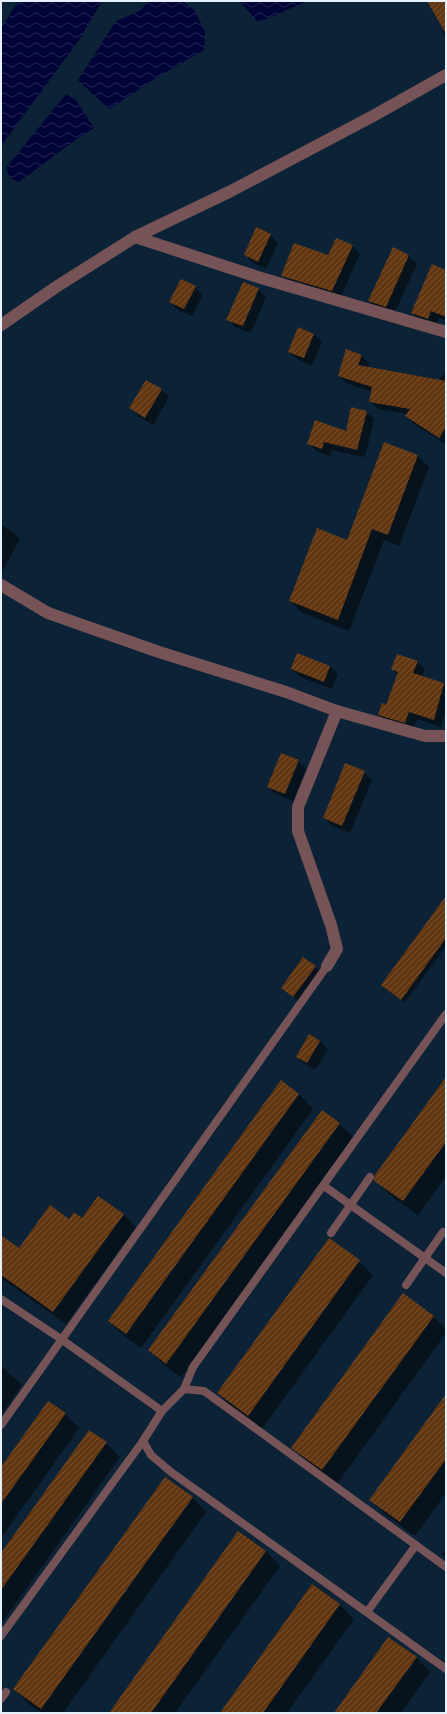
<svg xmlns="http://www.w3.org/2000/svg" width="447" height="1714" font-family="Inter,sans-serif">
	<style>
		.water { fill: url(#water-waves) }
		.shadow { fill: #0007 }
		.building { fill: url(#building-hatch) }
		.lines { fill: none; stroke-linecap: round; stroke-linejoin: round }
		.lane { stroke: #755357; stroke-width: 8 }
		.street { stroke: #755357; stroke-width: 12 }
	</style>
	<defs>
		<pattern id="water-waves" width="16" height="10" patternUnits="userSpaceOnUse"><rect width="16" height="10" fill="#000336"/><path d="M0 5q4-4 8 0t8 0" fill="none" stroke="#252854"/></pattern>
		<pattern id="building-hatch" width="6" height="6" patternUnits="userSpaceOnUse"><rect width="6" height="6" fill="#623611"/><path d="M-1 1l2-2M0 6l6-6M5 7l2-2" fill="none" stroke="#785435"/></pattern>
	</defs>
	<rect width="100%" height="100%" fill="#0c2236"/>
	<g class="water">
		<path d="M18 1H102L79 40 1 146V29Z"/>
		<path d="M148 1H183L195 11 205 32 204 50 153 80 109 109 78 80 116 21 141 10Z"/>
		<path d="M239 1H307L267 19 257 21Z"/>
		<path d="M66 94 76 100 94 128 75 140 19 182 10 178 6 168Z"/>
	</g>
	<g class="shadow">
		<path d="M428 1H446V37L442 30 444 29Z"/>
		<path d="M270 235 278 243 266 269 253 263 245 255Z"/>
		<path d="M352 246 360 254 340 298 290 284 282 276Z"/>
		<path d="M393 249 409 256 417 264 394 314 378 309 370 301Z"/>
		<path d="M446 271V321L439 318 436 326 420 321 412 313Z"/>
		<path d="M195 287 203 295 192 316 178 310 171 302Z"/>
		<path d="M258 289 266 297 251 333 235 327 228 319Z"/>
		<path d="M299 328 314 334 322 342 312 366 297 359 289 352Z"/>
		<path d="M361 355 369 363 368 367 439 381 446 370V444L414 424 406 416 407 414 378 409 371 402 372 392 346 383 339 375Z"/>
		<path d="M161 390 169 397 153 425 138 416 130 408Z"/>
		<path d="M366 412 374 419 365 457 332 450 330 456 316 451 308 443 346 432Z"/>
		<path d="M385 443 418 456 429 467 399 546 384 540 349 631 301 612 290 601 347 541Z"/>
		<path d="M1 525 12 531 20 539 3 570H1Z"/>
		<path d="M298 654 330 666 338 674 332 689 300 677 292 669Z"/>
		<path d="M417 662 425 669 422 677 446 686V710L441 727 417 719 413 729 386 722 379 715 387 706 398 675 393 669Z"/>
		<path d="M298 761 306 769 293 801 276 794 268 787Z"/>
		<path d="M364 772 372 780 350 833 332 826 324 818Z"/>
		<path d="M446 898V946L405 1002 386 989Z"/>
		<path d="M315 967 323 974 302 1004 282 988Z"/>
		<path d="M310 1036 320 1041 328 1049 315 1070 305 1064 297 1057Z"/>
		<path d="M446 1079V1176L418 1215 390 1195 375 1180Z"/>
		<path d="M299 1094 313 1109 141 1348 123 1335 109 1321Z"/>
		<path d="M339 1124 354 1138 181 1377 164 1365 149 1350Z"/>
		<path d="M123 1214 136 1227 66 1324 1 1278V1236L20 1249 69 1220Z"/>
		<path d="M359 1261 373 1275 262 1429 232 1408 218 1393Z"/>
		<path d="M433 1316 446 1329V1333L337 1484 307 1462 293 1448Z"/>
		<path d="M1 1366 22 1385 1 1415Z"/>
		<path d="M446 1396V1493L415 1536 385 1514 371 1500Z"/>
		<path d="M65 1414 79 1428 1 1538V1469Z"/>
		<path d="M106 1443 120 1457 1 1624V1555Z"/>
		<path d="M192 1497 206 1512 63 1713H42L29 1704 14 1689Z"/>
		<path d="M446 1549V1558L442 1554Z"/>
		<path d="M266 1551 280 1566 175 1713H110Z"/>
		<path d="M313 1585 340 1605 354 1619 287 1713H222Z"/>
		<path d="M416 1657 430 1672 401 1713H336Z"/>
	</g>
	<g class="building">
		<path d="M427 1H446V34Z"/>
		<path d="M256 227 271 234 258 262 244 255Z"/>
		<path d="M336 238 353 245 332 291 281 276 294 243 328 255Z"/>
		<path d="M393 247 409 255 386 307 368 301Z"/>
		<path d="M432 264 446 270V317L431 311 428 319 411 313Z"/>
		<path d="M181 279 196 286 184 309 169 302Z"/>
		<path d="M243 282 259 288 243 326 226 320Z"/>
		<path d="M298 327 314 334 304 358 288 352Z"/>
		<path d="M346 349 362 355 358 365 446 381V427L439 438 405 416 410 409 369 402 372 387 338 376Z"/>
		<path d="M146 380 162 389 145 418 129 408Z"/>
		<path d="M351 407 367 411 357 450 324 442 322 449 307 444 315 420 346 431Z"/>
		<path d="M384 442 418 455 388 535 372 529 338 620 289 601 317 528 347 540Z"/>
		<path d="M297 653 330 666 324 682 291 669Z"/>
		<path d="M397 654 418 661 413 673 444 683 434 720 409 712 405 723 378 715 382 703 386 705 398 672 391 669Z"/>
		<path d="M281 753 299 760 285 794 267 787Z"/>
		<path d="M345 763 365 771 342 826 323 818Z"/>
		<path d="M446 896V938L401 1000 381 985Z"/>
		<path d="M303 957 316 966 293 997 281 988Z"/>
		<path d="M309 1034 320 1041 307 1063 296 1057Z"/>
		<path d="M446 1077V1142L403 1201 374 1181 375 1175Z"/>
		<path d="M281 1080 299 1094 126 1334 108 1321Z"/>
		<path d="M322 1110 340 1123 166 1364 148 1350Z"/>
		<path d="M98 1196 124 1214 53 1312 1 1275V1235L19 1248 50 1205 69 1219 74 1212 82 1218Z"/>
		<path d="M329 1238 360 1260 248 1416 217 1393Z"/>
		<path d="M403 1293 434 1316 322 1470 291 1448Z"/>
		<path d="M446 1394V1459L400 1522 369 1500Z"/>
		<path d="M48 1401 66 1413 1 1504V1467Z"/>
		<path d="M89 1430 107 1442 1 1590V1553Z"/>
		<path d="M165 1477 193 1497 41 1709 13 1689Z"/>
		<path d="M238 1531 266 1551 151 1713H109Z"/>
		<path d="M312 1584 340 1604 263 1713H220Z"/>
		<path d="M388 1637 417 1657 376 1713H334Z"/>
	</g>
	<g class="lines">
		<g class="lane">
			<path d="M324 1186 446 1273"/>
			<path d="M331 1233 370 1177"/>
			<path d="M406 1285 443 1232"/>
			<path d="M1 1299 61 1339 162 1411"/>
			<path d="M184 1389 204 1391 446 1567"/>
			<path d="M1 1425 327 966"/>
			<path d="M143 1441 151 1455 171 1472 446 1669"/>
			<path d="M367 1612 416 1545"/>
			<path d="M1 1636 143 1441 162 1411 184 1389 193 1367 446 1014"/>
			<path d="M1 1699 6 1692"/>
		</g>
		<g class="street">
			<path d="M135 237 261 278 446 332"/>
			<path d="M1 325 56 287 135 237 231 191 373 116 446 75"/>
			<path d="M1 585 48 613 159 652 286 692 337 711 298 807V831L331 925 337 949 327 966"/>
			<path d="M337 711 425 736H446"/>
		</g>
	</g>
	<rect width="447" height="1714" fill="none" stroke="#e6f1fc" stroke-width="4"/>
</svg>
